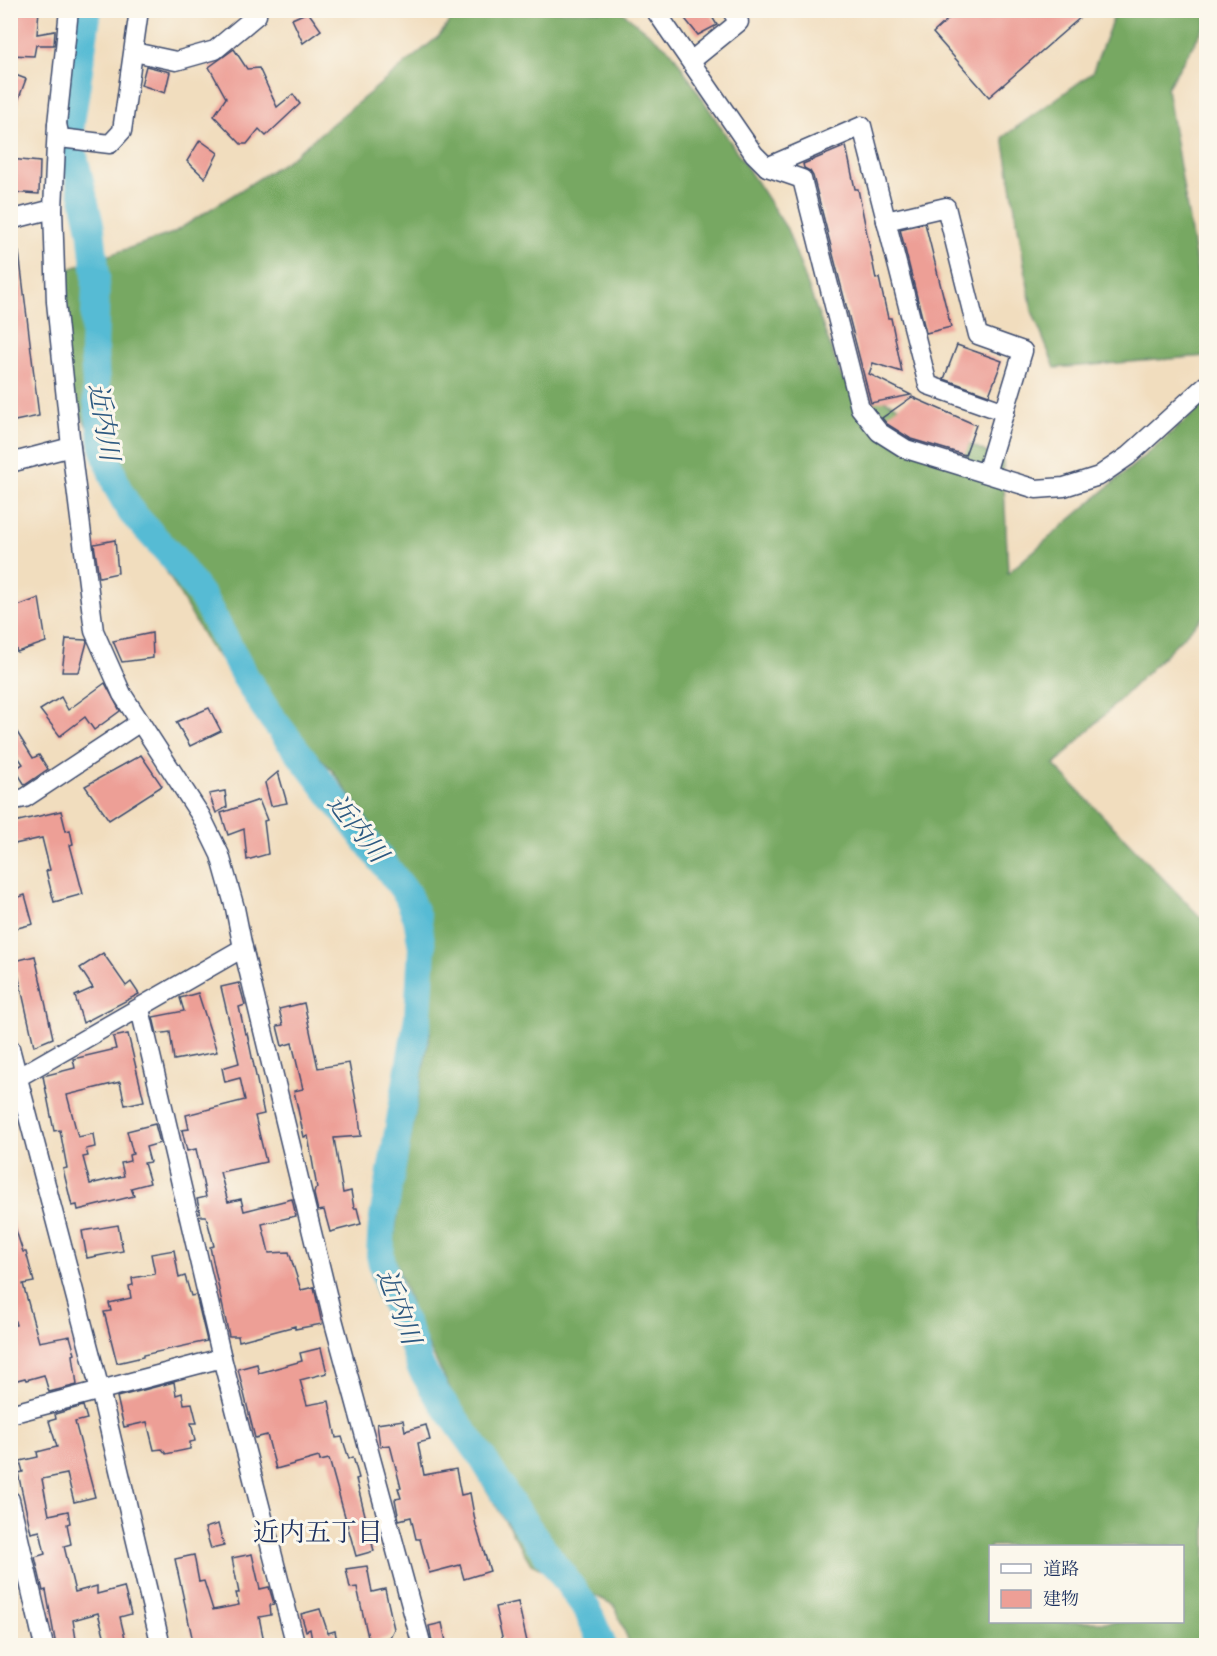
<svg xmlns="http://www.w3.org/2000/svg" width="1217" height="1656" font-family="'IM FELL English','Noto Serif JP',serif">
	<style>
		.forest { fill: #77a862; stroke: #496c60; stroke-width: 1.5; fill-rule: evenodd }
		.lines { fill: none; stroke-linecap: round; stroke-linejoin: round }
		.river { stroke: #56bbd4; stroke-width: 28 }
		.building { fill: #ed9f96 }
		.minor-casing { stroke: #3b496c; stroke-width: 21 }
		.minor { stroke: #fff; stroke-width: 18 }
		.labels { text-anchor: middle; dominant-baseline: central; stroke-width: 6; stroke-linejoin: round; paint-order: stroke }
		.water-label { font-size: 26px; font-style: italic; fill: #2d5981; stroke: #fbf7ec }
		.neighbourhood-label { font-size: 26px; fill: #1b2f5e; stroke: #fbf7ec }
	</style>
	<rect width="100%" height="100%" fill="#fbf7ec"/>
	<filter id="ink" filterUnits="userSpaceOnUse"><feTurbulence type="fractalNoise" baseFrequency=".0167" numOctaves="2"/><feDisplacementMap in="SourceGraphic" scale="12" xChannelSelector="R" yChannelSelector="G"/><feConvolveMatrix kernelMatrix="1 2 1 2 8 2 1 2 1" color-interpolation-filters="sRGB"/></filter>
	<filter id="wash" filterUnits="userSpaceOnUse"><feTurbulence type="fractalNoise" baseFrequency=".008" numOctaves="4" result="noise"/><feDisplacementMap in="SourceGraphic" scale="24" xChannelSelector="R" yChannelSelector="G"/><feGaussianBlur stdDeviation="1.35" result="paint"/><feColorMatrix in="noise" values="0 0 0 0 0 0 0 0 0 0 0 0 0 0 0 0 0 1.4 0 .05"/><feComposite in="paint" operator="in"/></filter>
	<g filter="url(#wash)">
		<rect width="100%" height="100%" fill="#f1ddbe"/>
		<g class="forest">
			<path d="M458 11H621L672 52 787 229 842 378 1003 461 1008 573 1206 403V614L1054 765 1206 923V1645H630L614 1605 531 1564 474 1469 455 1399 418 1325 392 1252 401 1190 430 1032 416 888 331 769 211 649 130 508 65 385 60 272 173 233 288 160 439 36ZM990 1546H1182V1622H990Z"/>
			<path d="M1116 11H1206V24L1167 88 1206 323V356L1055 368 1032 311 1003 137 1092 73Z"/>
		</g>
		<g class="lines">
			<path class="river" d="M88 10 71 123 70 139 91 229 96 275 94 354 97 400 104 450 117 487 131 512 175 560 203 598 244 675 268 713 407 894 417 918 422 947 418 1017 382 1224 380 1255 389 1291 410 1336 420 1366 436 1393 480 1454 515 1510 587 1609 603 1646"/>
		</g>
		<g id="blocks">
			<g class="building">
				<path d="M11 10H39L37 34 55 31 54 45H36L34 56 10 55Z"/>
				<path d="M678 10H708L717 25 698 35Z"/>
				<path d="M958 10H1089L989 97 933 33Z"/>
				<path d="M308 12 321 30 303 43 292 19Z"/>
				<path d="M234 49 247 69 259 68 277 107 293 94 300 104 266 136 259 129 247 144H241L214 116 226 98 209 67Z"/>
				<path d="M146 66 170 72 165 93 141 85Z"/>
				<path d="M10 73 26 79 12 117H10Z"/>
				<path d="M200 140 218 153 205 178 187 161Z"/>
				<path d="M846 146 855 189H858L876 279 879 278 888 318H891L902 372 873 363 869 374 911 395 871 403 813 176 810 171 804 168 803 164Z"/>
				<path d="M10 159 40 162 39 194 10 192Z"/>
				<path d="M925 223 951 327 926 333 900 229Z"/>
				<path d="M19 252 39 416 10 422V253Z"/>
				<path d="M957 345 1002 361 989 395 944 379Z"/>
				<path d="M912 397 976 425 965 455 911 439 887 424 882 418Z"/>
				<path d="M115 540 118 573 99 577 94 544Z"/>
				<path d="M39 598 46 642 17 652 10 633V609Z"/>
				<path d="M152 633 153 658 122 662 113 641Z"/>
				<path d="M66 639 86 640 87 642 79 672H62Z"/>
				<path d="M105 683 120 711 94 730 85 717 60 736 40 710 61 697 68 710Z"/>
				<path d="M209 708 221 731 190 746 176 722Z"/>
				<path d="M10 721 33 758 39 755 48 769 25 785 15 769 23 764 10 745Z"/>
				<path d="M141 755 162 786 109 820 85 786Z"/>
				<path d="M278 772 287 803 271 806 265 783Z"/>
				<path d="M225 791 227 807 216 813 209 794Z"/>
				<path d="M259 800 267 820 264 821 268 854 247 860 244 829 228 835 221 813Z"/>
				<path d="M61 811 66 831 70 830 73 844 70 845 83 894 54 902 46 871 50 870 42 838 10 845V823Z"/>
				<path d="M25 895 33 924 10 930V900Z"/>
				<path d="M103 953 126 986 131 982 139 994 83 1023 75 996 93 988 80 968Z"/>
				<path d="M35 956 53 1038 34 1046 15 961Z"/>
				<path d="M239 983 245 1005 239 1007 245 1034 247 1033 264 1114 255 1116 266 1162 220 1172 228 1202 241 1199 244 1211 292 1199 296 1216 262 1224 269 1253 289 1252 301 1290 314 1287 322 1324 295 1329V1326L239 1341 238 1336H229L210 1247 214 1246 206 1216H201L197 1199 206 1197 196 1149 187 1151 182 1130 189 1129 186 1115 245 1100 240 1078 225 1082 222 1068 239 1063 221 987Z"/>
				<path d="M198 993 217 1052 174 1060 170 1032 157 1034 153 1017 184 1011 180 998Z"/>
				<path d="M304 1003 318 1068 349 1063 359 1117 361 1136 334 1138 343 1193 351 1191 354 1208H357L361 1224 330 1232 324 1210 318 1211 314 1194 315 1189 317 1188 308 1136 304 1137 294 1091 303 1089 292 1043 282 1046 277 1026 283 1025 279 1009Z"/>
				<path d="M128 1034 144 1101 125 1105 120 1082 67 1095 78 1137 93 1134 95 1147 86 1149 88 1156 83 1157 90 1184 124 1176 121 1163 130 1161 129 1155 133 1154 127 1131 155 1124 160 1143 146 1147 150 1162 144 1163 150 1183 131 1188 134 1196 78 1210 77 1205 72 1206 63 1169 67 1168 60 1130 54 1131 43 1076 75 1068 73 1059 116 1049 113 1037Z"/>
				<path d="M10 1221H13L23 1252H26L34 1282 23 1284 39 1342 70 1336 75 1354 73 1355 77 1385 49 1392 44 1375 26 1380 25 1378 10 1382V1326L16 1325 10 1305Z"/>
				<path d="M118 1225 123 1251 87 1258 82 1231Z"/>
				<path d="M174 1250 179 1278 185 1276 191 1296 196 1295 207 1341 143 1355V1357L117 1363 104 1312 111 1311 109 1303 131 1298 129 1286 133 1285 132 1278 155 1274 151 1254Z"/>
				<path d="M321 1348 327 1373 300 1380 307 1405 329 1401 336 1438 342 1437 349 1459 353 1457 359 1478 356 1479 374 1551 356 1556 329 1459 320 1461 319 1457 276 1469 267 1435 255 1438 238 1369 257 1364 259 1373 302 1361 300 1353Z"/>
				<path d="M174 1382 176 1395 182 1393 184 1404 192 1403 197 1423H191L195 1441 190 1442V1449L166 1454 162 1449 154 1450 147 1422 124 1427 117 1397Z"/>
				<path d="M83 1406 87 1419 75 1422 95 1497 74 1502 67 1474 42 1479 49 1515 68 1511 70 1523 67 1524 71 1544 64 1546 75 1592 97 1586V1594L124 1587 131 1614 120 1617 127 1646H107L98 1613 73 1620 77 1646H56L46 1590 43 1591 35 1557 45 1554 40 1531 31 1533 18 1473 23 1472 20 1461 38 1457 37 1452 57 1447 49 1421 56 1419 55 1414Z"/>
				<path d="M403 1420 405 1431 426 1425 430 1440 418 1443 424 1475 456 1469 461 1495 470 1493 476 1526 490 1571 464 1579 460 1565 429 1573 420 1539H416L411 1517 399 1520 395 1499 401 1498 398 1488H401L390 1445 380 1446 377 1424Z"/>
				<path d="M218 1524 224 1546 211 1549 205 1528Z"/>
				<path d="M252 1554 260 1589 269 1587 274 1604 270 1605 271 1615 259 1617 265 1646H194L175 1559 194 1555 199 1582 204 1581 213 1610 239 1605 236 1593H239L232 1558Z"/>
				<path d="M367 1566 372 1592 385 1589 394 1629 390 1637 369 1642 357 1587 350 1588 346 1569Z"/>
				<path d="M518 1602 528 1646H504L495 1607Z"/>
				<path d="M320 1609 328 1633 335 1631 338 1646H313L310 1629 306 1631 301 1614Z"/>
				<path d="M442 1623 447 1646H433L429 1626Z"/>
			</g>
		</g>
	</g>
	<g filter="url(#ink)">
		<use href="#blocks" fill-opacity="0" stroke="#3b496c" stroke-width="1.5"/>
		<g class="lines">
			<g class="minor-casing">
				<g id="minor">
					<path d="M69 10 57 124 53 209 56 302 71 447 94 631 122 694 201 816 220 855 235 908 243 948 333 1319 422 1646"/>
					<path d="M655 10 754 154 767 167 802 179 860 408 879 432 906 449 1036 489 1064 487 1099 476 1128 456 1206 385"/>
					<path d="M134 52 176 61 215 50 257 15 256 10"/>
					<path d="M691 61 739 22 731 10"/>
					<path d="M57 124 60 138 110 144 122 131 139 10"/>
					<path d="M767 167 862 126 928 385 1005 412"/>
					<path d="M10 220 53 209"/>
					<path d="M886 221 946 207 978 335 1023 351 986 473"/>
					<path d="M10 463 71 447"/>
					<path d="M10 801 25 798 140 722"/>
					<path d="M140 1009 222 1358 296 1646"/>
					<path d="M10 1048 100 1390 161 1646"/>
					<path d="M10 1082 243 948"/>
					<path d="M10 1414 222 1358"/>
					<path d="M10 1500 44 1646"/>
				</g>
			</g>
			<use href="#minor" class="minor"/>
		</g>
	</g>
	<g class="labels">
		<g class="water-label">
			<text transform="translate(103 422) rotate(81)">近内川</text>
			<text transform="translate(357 829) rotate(52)">近内川</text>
			<text transform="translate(398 1307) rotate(70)">近内川</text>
		</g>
		<g class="neighbourhood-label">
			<text x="318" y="1533">近内五丁目</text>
		</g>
	</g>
	<rect width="1217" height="1656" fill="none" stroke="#fbf7ec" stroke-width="36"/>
	<rect x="989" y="1545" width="195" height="78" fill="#fbf7ec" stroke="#a1a7b3" stroke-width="1.5"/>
	<rect x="1001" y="1564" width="30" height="9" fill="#ffffff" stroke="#a1a7b3" stroke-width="1.5"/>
	<text x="1043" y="1575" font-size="18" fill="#1b2f5e">道路</text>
	<rect x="1001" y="1590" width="30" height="18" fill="#ed9f96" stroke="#a1a7b3" stroke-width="1.5"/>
	<text x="1043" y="1605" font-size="18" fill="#1b2f5e">建物</text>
</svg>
